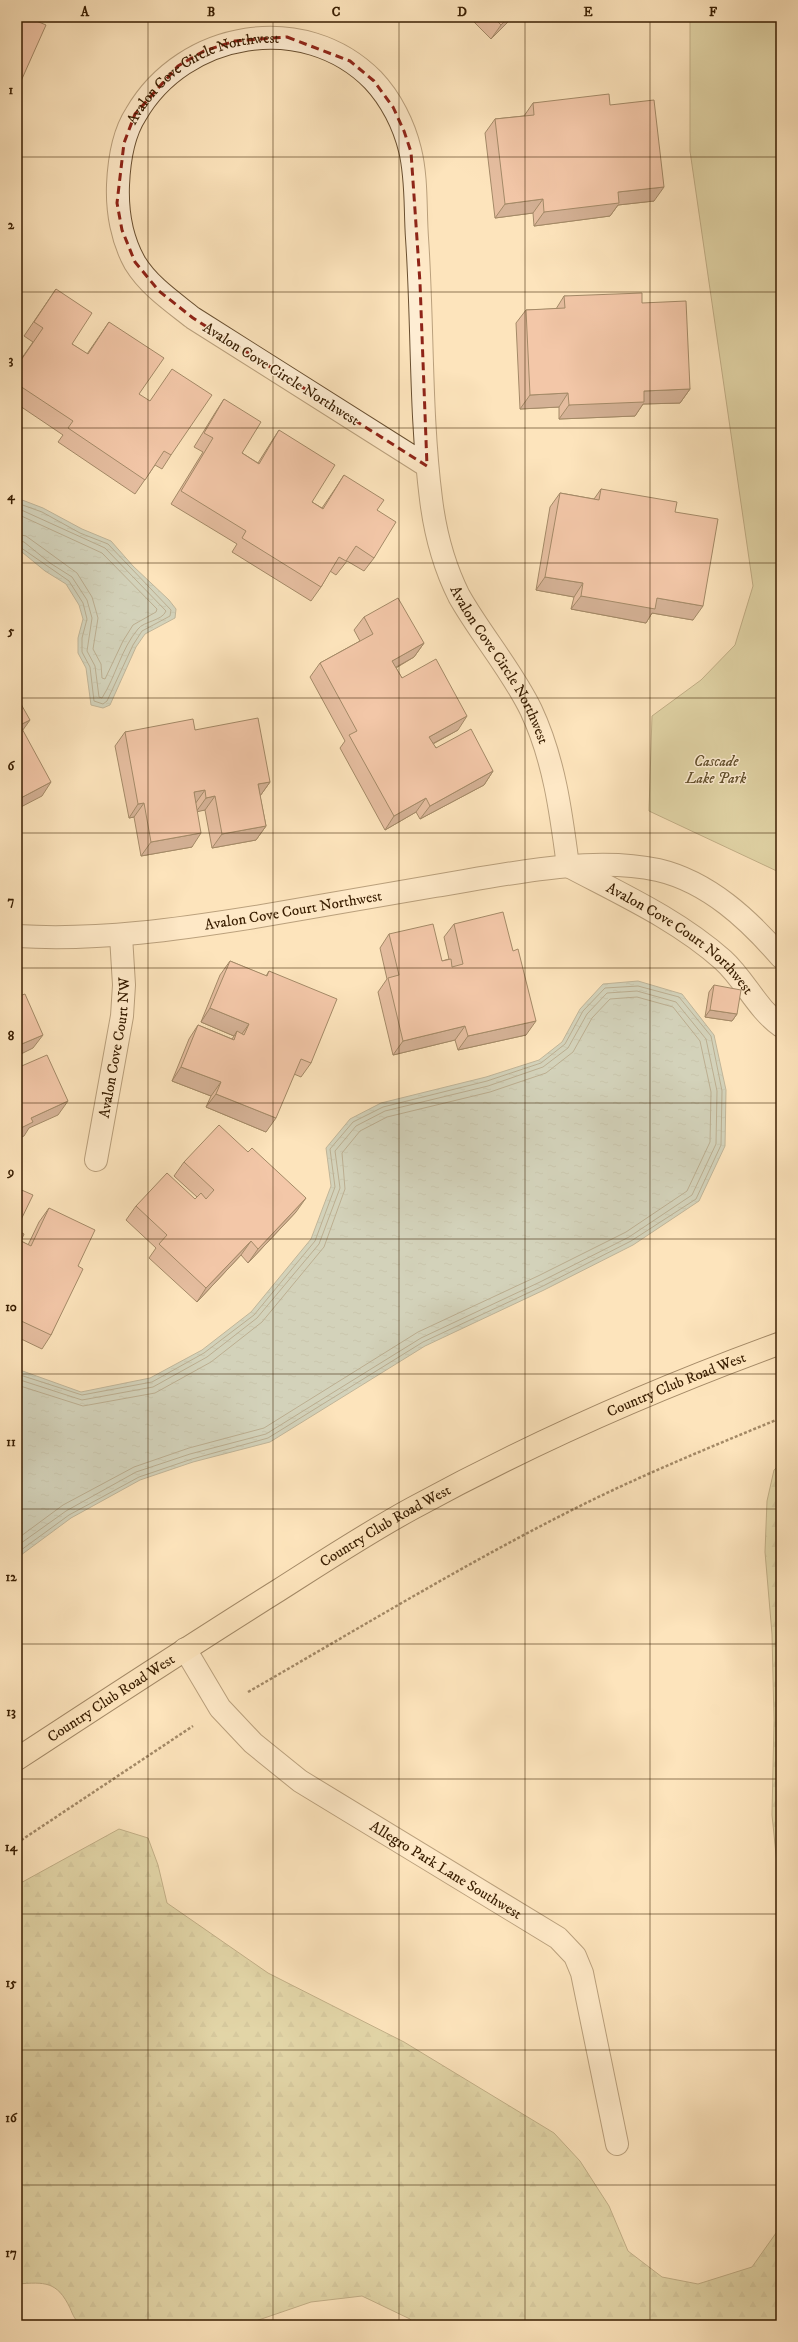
<svg xmlns="http://www.w3.org/2000/svg" width="798" height="2342" font-family="'IM FELL DW Pica',serif">
	<style>
		.green { fill: #c1c48f; stroke: #7c7048 }
		.forest { fill: url(#forest-firs); stroke: #7c7048 }
		.water { fill: url(#water-ripples); stroke: #777d6f }
		.lines { fill: none; stroke-linecap: round; stroke-linejoin: round }
		.shore { stroke: #6c6d5c; stroke-width: 1 }
		.minor-casing { stroke: #694f30; stroke-width: 24 }
		.major-casing { stroke: #381d01; stroke-width: 24 }
		.path { stroke: #381d01; stroke-width: 2.5; stroke-dasharray: 3 2; stroke-linecap: butt }
		.minor { stroke: #feedd3; stroke-width: 22 }
		.major { stroke: #fde4bc; stroke-width: 22 }
		.wall { fill: #c78e7d; stroke: #381d01 }
		.shaded-wall { fill: #a27466; stroke: #381d01 }
		.building { fill: #e7a591; stroke: #381d01 }
		.marked { fill: none; stroke: #8f2418; stroke-width: 3; stroke-dasharray: 8 5; stroke-linejoin: round }
		.grid { fill: none; stroke: #381d01; stroke-width: 1; stroke-opacity: 0.55 }
		.labels { text-anchor: middle; dominant-baseline: central; stroke-width: 3; stroke-linejoin: round; paint-order: stroke }
		.street-label { font-size: 15px; fill: #381d01; stroke: #feedd3 }
		.park-label { font-size: 15px; font-style: italic; fill: #614f2c; stroke: #feedd3 }
		.neatline { fill: none; stroke: #381d01; stroke-width: 1.5 }
		.grid-label { font-size: 13px; text-anchor: middle; font-weight: bold; fill: #381d01 }
	</style>
	<defs>
		<pattern id="forest-firs" width="22" height="20" patternUnits="userSpaceOnUse"><rect width="22" height="20" fill="#c1c48f"/><path d="M5 1l3.5 6h-7zM16 11l3.5 6h-7z" fill="#a7a87a"/></pattern>
		<pattern id="water-ripples" width="26" height="14" patternUnits="userSpaceOnUse"><rect width="26" height="14" fill="#a1bdb8"/><path d="M2 4q2-2 4 0t4 0M15 11q2-2 4 0t4 0" fill="none" stroke="#8ba29c"/></pattern>
	</defs>
	<rect width="100%" height="100%" fill="#fde4bc"/>
	<filter id="stains"><feTurbulence type="fractalNoise" baseFrequency=".005" numOctaves="4"/><feColorMatrix values="0 0 0 0 .2 0 0 0 0 .09 0 0 0 0 .02 0 0 0 .5 -.17"/></filter>
	<radialGradient id="worn" r=".72"><stop offset=".6" stop-color="#630" stop-opacity="0"/><stop offset="1" stop-color="#630" stop-opacity=".3"/></radialGradient>
	<path class="green" d="M690 17H781V873L649 811 652 716 701 680 735 645 753 586 690 151Z"/>
	<g class="forest">
		<path d="M781 1463V1903L772 1815 774 1720 772 1634 765 1552 767 1501 774 1470Z"/>
		<path d="M119 1829 148 1838 158 1865 167 1903 268 1973 404 2042 554 2133 580 2161 609 2206 628 2251 662 2277 698 2284 752 2267 781 2226V2325H415L410 2319 362 2296 311 2302 244 2325H82C75 2321 73 2315 70 2308 57 2281 45 2282 17 2284V1885Z"/>
	</g>
	<g class="water">
		<path d="M17 498 43 508 82 529 111 541 133 566 169 600 176 609 175 618 145 634 136 647 110 705 103 708 91 705 86 668 78 653V638L83 619 79 605 66 584 45 571 17 548Z"/>
		<path d="M638 981 682 994 714 1035 726 1090 725 1146 699 1201 633 1245 544 1290 425 1346 270 1442 193 1462 140 1480 71 1518 17 1558V1369L81 1392 150 1378 202 1350 251 1312 311 1239 331 1186 326 1148 350 1119 381 1103 486 1077 539 1060 562 1042 580 1009 603 984Z"/>
	</g>
	<g class="lines">
		<g class="shore">
			<path d="M17 503 42 512 80 533 108 544 171 610 170 616 142 631 133 645 107 701 103 704 94 701 90 667 82 652V638L87 619 83 603 69 581 17 545"/>
			<path d="M17 508 105 548 166 611C162 621 144 621 138 629 121 649 116 676 102 698L99 697 95 666 87 651 92 618 87 600 72 577 50 563 24 542 17 540"/>
			<path d="M17 514 102 553 157 609 156 612 133 625 123 641 105 679 102 678 101 664 93 649 98 618 92 597 77 573 26 536 17 534"/>
			<path d="M17 1374 82 1395 152 1382 204 1353 254 1315 315 1241 335 1187 330 1149 353 1122 383 1107 487 1081 541 1063 565 1044 583 1011 605 988 638 986 679 997 711 1036 722 1091 721 1145 696 1199 631 1241 543 1286 423 1342 268 1438 192 1459 139 1477 69 1515 17 1553"/>
			<path d="M17 1379 82 1400 153 1387 207 1357 257 1318 319 1244 340 1188 335 1151 356 1126 385 1111 488 1086 543 1067 568 1048 587 1014 607 993 637 991 676 1002 706 1039 717 1091 716 1144 692 1195 629 1237 540 1282 421 1338 266 1434 190 1454 136 1472 66 1511 17 1546"/>
			<path d="M17 1385 83 1406 155 1393 211 1362 262 1322 324 1247 345 1189 342 1153 360 1131 387 1117 490 1092 546 1073 573 1052 592 1018 610 999 637 997 673 1007 700 1041 711 1092 710 1142 687 1191 626 1232 538 1276 418 1332 264 1428 189 1448 134 1467 63 1505 17 1539"/>
		</g>
		<g class="minor-casing">
			<g id="minor">
				<path id="s1" d="M427 466 193 318C173 302 149 286 135 263 122 240 117 211 118 185 119 161 123 134 136 114 184 31 304 10 373 80 391 99 404 125 410 150 417 178 415 209 417 238 423 325 420 413 431 499 435 532 444 566 459 596 481 635 511 669 531 710 554 759 561 812 568 866"/>
				<path id="s2" d="M570 867C623 895 678 920 723 960 745 980 757 1009 781 1026"/>
				<path id="s3" d="M17 936C99 941 180 929 261 916 319 906 377 896 435 886 503 875 591 855 658 870 709 882 749 920 781 957"/>
				<path id="s4" d="M96 1160 122 1016 124 985 121 936"/>
				<path id="s5" d="M185 1649 220 1708 253 1743 300 1781 558 1938 575 1956 582 1973 617 2144"/>
			</g>
		</g>
		<g class="major-casing">
			<g id="major">
				<path id="s6" d="M17 1759C104 1702 191 1645 279 1590 323 1562 367 1533 413 1508 532 1443 654 1389 781 1343"/>
			</g>
		</g>
		<g class="path">
			<path d="M248 1692C358 1629 466 1563 578 1507 644 1474 713 1446 781 1418"/>
			<path d="M17 1843 193 1726"/>
		</g>
		<use href="#minor" class="minor"/>
		<use href="#major" class="major"/>
	</g>
	<g class="wall">
		<path d="M469 17H513L491 39Z"/>
		<path d="M524 17H530L527 20Z"/>
		<path d="M533 103 610 105 654 201 618 205 610 216 534 226 533 213 495 218 485 133 495 119 524 116Z"/>
		<path d="M56 289 72 344 87 354 109 322 139 394 171 455 162 469 155 465 135 494 58 442 63 435 17 404V365L33 342 24 336Z"/>
		<path d="M564 296 642 303 690 389 680 403 643 404 635 416 559 419V407L520 409 516 323 526 310 556 309Z"/>
		<path d="M224 399 242 453 258 463 270 444 279 430 312 502 322 508 335 489 344 475 377 510 374 558 364 571 347 561 336 575 330 571 321 587 311 601 232 552 237 544 171 504 203 452 194 447 215 413Z"/>
		<path d="M601 489 675 512 693 620 652 613 646 623 571 609 574 597 536 590 550 507 560 493 594 499Z"/>
		<path d="M364 617 424 643 414 657 396 668 402 678 458 730 433 744 436 748 493 771 484 785 420 819 416 812 385 830 340 748 345 741 310 677 320 663 360 641 354 630Z"/>
		<path d="M195 730 270 782 260 796 266 826 256 840 212 848 205 810 197 811 192 847 141 856 134 817 129 818 115 746 125 732Z"/>
		<path d="M454 924 526 1035 458 1050 455 1040 393 1055 378 992 387 979 380 948 389 934 442 961 449 959 444 937Z"/>
		<path d="M230 961 266 976 269 971 311 1063 301 1077 294 1074 266 1132 206 1107 211 1096 172 1081 189 1039 198 1025 232 1039 234 1036 201 1022 220 975Z"/>
		<path d="M714 985 737 1014 732 1021 705 1017 709 992Z"/>
		<path d="M184 1162 296 1212 248 1263 241 1255 197 1302 149 1258 156 1248 126 1220 136 1206 195 1199 197 1197 174 1176Z"/>
		<path d="M49 1208 78 1266 51 1335 42 1349 17 1337V1230L21 1241 28 1245 39 1222Z"/>
	</g>
	<g class="shaded-wall">
		<path d="M509 17H513L491 39 501 25Z"/>
		<path d="M664 187 654 201 618 205 610 216 534 226 544 212 618 192Z"/>
		<path d="M543 199 533 213 495 218 505 204Z"/>
		<path d="M690 389 680 403 643 404 635 416 559 419 569 405 644 391Z"/>
		<path d="M568 393 559 407 520 409 530 395Z"/>
		<path d="M545 577 583 583 574 597 536 590Z"/>
		<path d="M581 596 657 598 703 606 693 620 652 613 646 623 571 609Z"/>
		<path d="M424 643 414 657 382 675 392 661Z"/>
		<path d="M467 716 458 730 419 751 429 737Z"/>
		<path d="M30 720 20 734V725Z"/>
		<path d="M493 771 484 785 420 819 430 806Z"/>
		<path d="M51 782 42 796 17 809V800Z"/>
		<path d="M270 782 260 796 258 784Z"/>
		<path d="M205 790 195 804 194 792Z"/>
		<path d="M215 796 205 810 196 812 206 798Z"/>
		<path d="M426 798 416 812 385 830 394 816Z"/>
		<path d="M144 803 134 817 129 818 138 804Z"/>
		<path d="M266 826 256 840 212 848 222 834Z"/>
		<path d="M201 833 192 847 141 856 151 842Z"/>
		<path d="M210 1008 249 1024 239 1038 237 1031 234 1036 201 1022Z"/>
		<path d="M710 1010 737 1014 732 1021 705 1017Z"/>
		<path d="M536 1021 526 1035 458 1050 468 1036Z"/>
		<path d="M465 1026 455 1040 393 1055 403 1041Z"/>
		<path d="M43 1035 33 1048 17 1056V1046Z"/>
		<path d="M181 1067 221 1082 211 1096 172 1081Z"/>
		<path d="M216 1094 276 1118 266 1132 206 1107Z"/>
		<path d="M68 1101 58 1115 29 1128 24 1136 17 1139V1130L31 1118Z"/>
		<path d="M306 1198 296 1212 248 1263 258 1249Z"/>
		<path d="M251 1241 241 1255 197 1302 206 1288Z"/>
	</g>
	<g class="building">
		<path d="M17 17H27L46 25 17 90Z"/>
		<path d="M493 17H509L501 25Z"/>
		<path d="M609 94 610 105 654 100 664 187 618 192 619 203 544 212 543 199 505 204 495 119 534 115 533 103Z"/>
		<path d="M56 289 92 313 72 344 88 354 109 322 164 358 139 394 150 401 172 369 212 395 171 455 164 451 145 480 68 428 73 421 17 384V366L43 328 34 322Z"/>
		<path d="M642 293V303L686 301 690 389 644 391V402L569 405 568 393 530 395 526 310 565 308 564 296Z"/>
		<path d="M224 399 261 422 242 453 259 464 279 430 335 465 312 502 323 509 344 475 384 500 377 510 396 522 374 558 356 546 346 561 339 557 321 587 242 538 246 531 181 491 213 438 204 433Z"/>
		<path d="M601 489 677 502 675 512 718 519 703 606 657 598 655 609 581 596 583 583 545 577 560 493 599 500Z"/>
		<path d="M398 598 424 643 392 661 402 678 436 659 467 716 429 737 436 748 471 729 493 771 430 806 426 798 394 816 349 735 357 731 320 663 373 634 364 617Z"/>
		<path d="M17 697 30 720 20 725 51 782 17 800Z"/>
		<path d="M258 718 270 782 258 784 266 826 222 834 215 796 206 798 205 790 194 792 201 833 151 842 144 803 138 804 125 732 193 719 195 730Z"/>
		<path d="M503 912 513 951 518 949 536 1021 468 1036 465 1026 403 1041 388 978 399 975 389 934 433 924 442 961 451 959 452 967 463 964 454 924Z"/>
		<path d="M230 961 267 976 269 971 337 999 311 1063 301 1059 276 1118 216 1094 221 1082 181 1067 198 1025 234 1040 237 1031 244 1035 249 1024 210 1008Z"/>
		<path d="M714 985 741 990 737 1014 710 1010Z"/>
		<path d="M25 994 43 1035 17 1046V997Z"/>
		<path d="M47 1055 68 1101 31 1118 33 1122 17 1130V1068Z"/>
		<path d="M219 1125 248 1152 252 1148 306 1198 258 1249 251 1241 206 1288 159 1244 167 1235 136 1206 167 1173 195 1199 201 1193 206 1199 214 1190 184 1162Z"/>
		<path d="M17 1188 33 1195 17 1228Z"/>
		<path d="M49 1208 95 1230 78 1266 83 1269 51 1335 17 1319V1230L24 1234 21 1241 31 1246Z"/>
	</g>
	<path d="M0 0H798V2342H0ZM287 37 350 61 374 81 393 107 404 131 411 152 420 283 427 466 193 318 159 291 135 262 122 230 117 203 124 143 135 114 178 66 204 51 235 41Z" fill="#fde4bc" fill-opacity=".55" fill-rule="evenodd"/>
	<path class="marked" d="M287 37 350 61 374 81 393 107 404 131 411 152 420 283 427 466 193 318 159 291 135 262 122 230 117 203 124 143 135 114 178 66 204 51 235 41Z"/>
	<path class="grid" d="M148 17V2325M273 17V2325M399 17V2325M525 17V2325M650 17V2325M17 157H781M17 292H781M17 428H781M17 563H781M17 698H781M17 833H781M17 968H781M17 1103H781M17 1239H781M17 1374H781M17 1509H781M17 1644H781M17 1779H781M17 1914H781M17 2050H781M17 2185H781"/>
	<g class="labels">
		<g class="street-label">
			<text stroke="none"><textPath href="#s1" startOffset="592">Avalon Cove Circle Northwest</textPath></text>
			<text transform="translate(281 374) rotate(32)">Avalon Cove Circle Northwest</text>
			<text stroke="none"><textPath href="#s1" startOffset="1399">Avalon Cove Circle Northwest</textPath></text>
			<text stroke="none"><textPath href="#s3" startOffset="278">Avalon Cove Court Northwest</textPath></text>
			<text stroke="none"><textPath href="#s2" startOffset="132">Avalon Cove Court Northwest</textPath></text>
			<text stroke="none"><textPath href="#s4" startOffset="114">Avalon Cove Court NW</textPath></text>
			<text stroke="none"><textPath href="#s6" startOffset="760">Country Club Road West</textPath></text>
			<text stroke="none"><textPath href="#s6" startOffset="436">Country Club Road West</textPath></text>
			<text stroke="none"><textPath href="#s6" startOffset="112">Country Club Road West</textPath></text>
			<text stroke="none"><textPath href="#s5" startOffset="348">Allegro Park Lane Southwest</textPath></text>
		</g>
		<g class="park-label">
			<text x="716" y="761">Cascade<tspan x="716" dy="17">Lake Park</tspan></text>
		</g>
	</g>
	<rect width="798" height="2342" fill="none" stroke="#fde4bc" stroke-width="44"/>
	<rect x="22" y="22" width="754" height="2298" class="neatline"/>
	<g class="grid-label">
		<text x="85" y="16">A</text>
		<text x="211" y="16">B</text>
		<text x="336" y="16">C</text>
		<text x="462" y="16">D</text>
		<text x="588" y="16">E</text>
		<text x="713" y="16">F</text>
		<text x="11" y="94">1</text>
		<text x="11" y="229">2</text>
		<text x="11" y="364">3</text>
		<text x="11" y="500">4</text>
		<text x="11" y="635">5</text>
		<text x="11" y="770">6</text>
		<text x="11" y="905">7</text>
		<text x="11" y="1040">8</text>
		<text x="11" y="1176">9</text>
		<text x="11" y="1311">10</text>
		<text x="11" y="1446">11</text>
		<text x="11" y="1581">12</text>
		<text x="11" y="1716">13</text>
		<text x="11" y="1851">14</text>
		<text x="11" y="1987">15</text>
		<text x="11" y="2122">16</text>
		<text x="11" y="2257">17</text>
	</g>
	<rect width="100%" height="100%" filter="url(#stains)"/>
	<rect width="100%" height="100%" fill="url(#worn)"/>
</svg>
